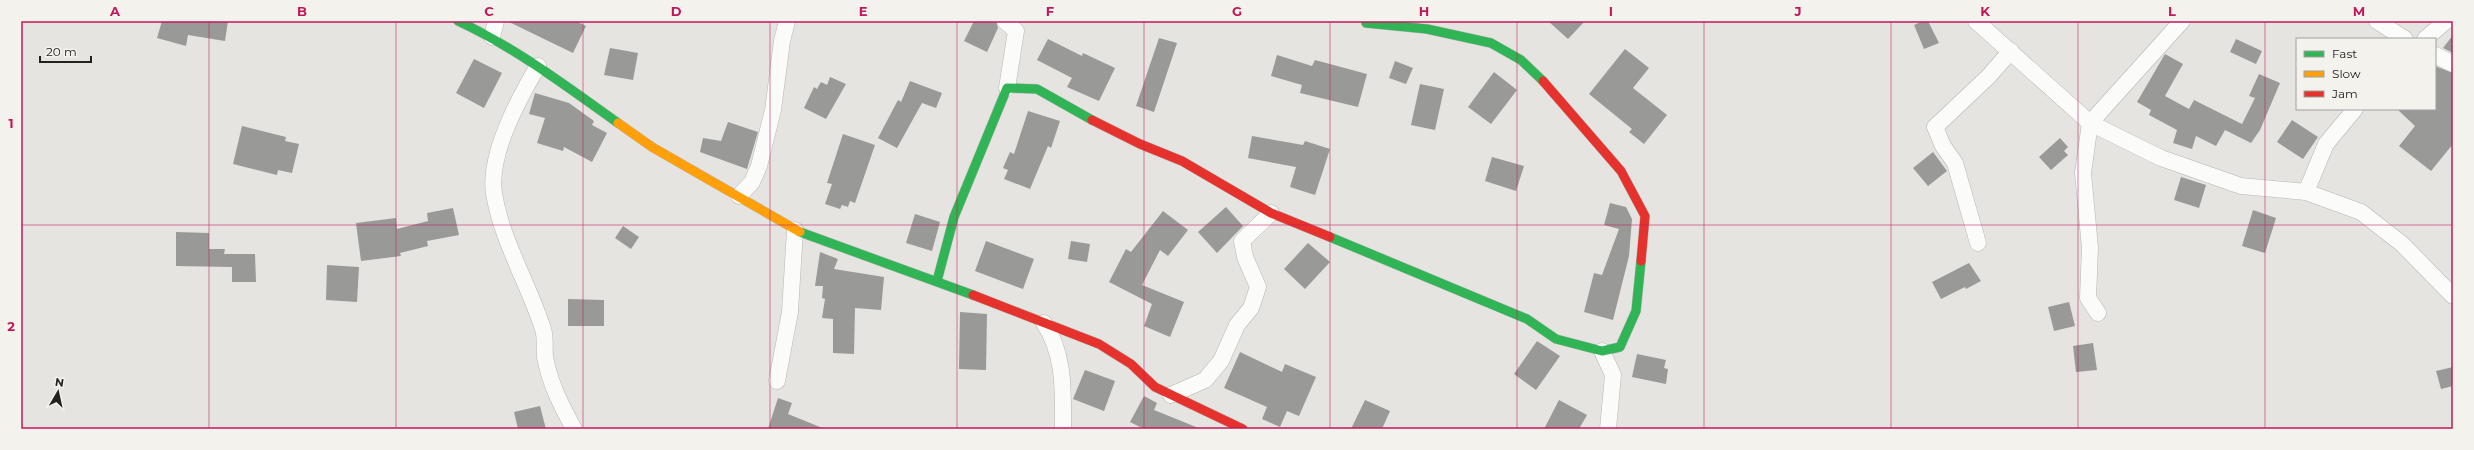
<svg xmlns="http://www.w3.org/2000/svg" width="2474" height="450" font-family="Montserrat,sans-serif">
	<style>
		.building { fill: #999998 }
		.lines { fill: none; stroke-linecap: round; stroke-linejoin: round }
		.street-casing { stroke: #b7b6b4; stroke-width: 17 }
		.fast-casing { stroke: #b7b6b4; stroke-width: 10 }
		.slow-casing { stroke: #b7b6b4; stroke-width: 10 }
		.jam-casing { stroke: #b7b6b4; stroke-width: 10 }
		.street { stroke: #fbfbfa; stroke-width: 16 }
		.fast { stroke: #30b455; stroke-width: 9 }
		.slow { stroke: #ff9f0a; stroke-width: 9 }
		.jam { stroke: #e5322d; stroke-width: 9 }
		.grid { fill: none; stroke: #c2185b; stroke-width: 1; stroke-opacity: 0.55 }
		.neatline { fill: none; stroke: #c2185b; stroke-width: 1.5 }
		.grid-label { font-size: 13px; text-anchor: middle; font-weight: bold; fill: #c2185b }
	</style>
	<rect width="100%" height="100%" fill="#e5e4e1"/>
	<g class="building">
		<path d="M162 21H228L225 41 188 35 186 46 157 38Z"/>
		<path d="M507 21H576L586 26 573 53Z"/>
		<path d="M974 21H996L998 28 987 52 964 41Z"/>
		<path d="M1548 21H1585L1568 39Z"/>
		<path d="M1923 21H1928L1939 43 1924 49 1914 25Z"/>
		<path d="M2453 35V53L2443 48Z"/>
		<path d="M1159 38 1177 43 1154 112 1136 106Z"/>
		<path d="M1048 39 1082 56 1083 53 1115 68 1099 101 1067 87 1072 78 1037 60Z"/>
		<path d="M2236 39 2262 51 2256 64 2230 52Z"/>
		<path d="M610 48 638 53 633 80 604 75Z"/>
		<path d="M1625 49 1649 68 1633 88 1667 115 1644 144 1629 132 1632 129 1589 94Z"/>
		<path d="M2165 54 2183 64 2165 96 2189 109 2194 100 2242 124 2255 98 2249 96 2259 74 2280 83 2260 130 2251 143 2225 130 2216 146 2196 136 2192 149 2173 143 2177 130 2149 115 2151 110 2137 102Z"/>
		<path d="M1277 55 1312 66 1315 60 1367 74 1358 107 1300 93 1302 85 1271 76Z"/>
		<path d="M474 59 502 73 484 108 456 93Z"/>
		<path d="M1395 61 1413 68 1406 84 1389 78Z"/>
		<path d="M2435 66 2453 73V144L2431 171 2399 146 2415 126 2397 109H2435Z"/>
		<path d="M1494 72 1517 90 1491 124 1468 107Z"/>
		<path d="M830 77 846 84 826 119 804 108 814 87 817 89 821 82 827 85Z"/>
		<path d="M910 81 942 93 936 108 922 103 897 148 878 138 898 100 901 102Z"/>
		<path d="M1420 84 1444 89 1435 130 1411 125Z"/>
		<path d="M535 93 569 103 594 121 592 125 607 133 592 162 564 147 563 151 537 143 545 118 529 114Z"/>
		<path d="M1028 111 1060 121 1051 148 1048 146 1030 189 1004 179 1008 170 1003 168 1010 152 1014 154Z"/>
		<path d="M2292 120 2318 137 2303 159 2277 142Z"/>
		<path d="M728 122 758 132 747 169 700 152 703 138 721 141Z"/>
		<path d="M242 126 286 137 285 141 299 144 292 173 278 170 277 175 233 164Z"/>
		<path d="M843 134 875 145 855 203 850 201 848 207 842 205 840 209 825 204 832 184 827 183Z"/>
		<path d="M1252 136 1303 145 1305 141 1330 149 1315 195 1290 187 1296 167 1248 158Z"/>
		<path d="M2060 138 2068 147 2064 151 2068 155 2051 170 2039 157Z"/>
		<path d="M1933 152 1947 171 1928 186 1913 168Z"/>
		<path d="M1492 157 1524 166 1516 191 1485 181Z"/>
		<path d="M2181 177 2206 185 2199 208 2174 200Z"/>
		<path d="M1610 203 1626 207 1632 219 1629 256 1613 320 1584 312 1594 273 1602 275 1619 229 1604 225Z"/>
		<path d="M1226 207 1243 226 1217 253 1198 232Z"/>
		<path d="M453 208 459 235 427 241 428 246 400 253 401 256 361 261 356 223 396 218 397 229 428 221 427 213Z"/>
		<path d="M2253 210 2276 218 2265 253 2242 246Z"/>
		<path d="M1163 211 1188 230 1168 256 1160 250 1142 285 1184 302 1170 337 1144 326 1152 304 1109 282 1126 249 1131 252Z"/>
		<path d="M915 214 940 222 932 251 906 243Z"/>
		<path d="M623 226 639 237 631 249 615 238Z"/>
		<path d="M176 232 209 233V249H225L224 254H255L256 282H232V267L176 266Z"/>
		<path d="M986 241 1034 259 1023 289 975 271Z"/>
		<path d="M1071 241 1090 244 1087 262 1068 259Z"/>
		<path d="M1308 243 1330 262 1305 289 1284 269Z"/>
		<path d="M820 252 838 259 834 269 884 277 881 310 855 308 854 354 833 353V319L822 318 825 299 822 298 823 286H815Z"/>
		<path d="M1969 263 1981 281 1966 289 1965 287 1941 299 1932 282Z"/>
		<path d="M327 265 359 267 357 302 326 300Z"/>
		<path d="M568 299 604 300V326H568Z"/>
		<path d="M2069 302 2075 326 2054 331 2048 307Z"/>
		<path d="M960 312 987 314 986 370 959 369Z"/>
		<path d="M1537 341 1560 356 1536 390 1514 374Z"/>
		<path d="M2093 343 2097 370 2076 372 2073 346Z"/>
		<path d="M1240 352 1282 372 1285 364 1316 377 1299 416 1287 411 1280 427 1262 419 1267 407 1224 388Z"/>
		<path d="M1637 354 1666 360 1664 368 1668 369 1666 384 1632 377Z"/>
		<path d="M2453 367V386L2441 389 2436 371Z"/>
		<path d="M1085 370 1115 381 1104 411 1073 399Z"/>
		<path d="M1144 396 1157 403 1154 410 1201 429H1144L1130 422Z"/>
		<path d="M778 398 792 403 788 414 825 429H768Z"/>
		<path d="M1365 400 1390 411 1382 429H1351Z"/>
		<path d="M1559 400 1587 415 1579 429H1544Z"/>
		<path d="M540 406 546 429H518L514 412Z"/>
	</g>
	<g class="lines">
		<g class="street-casing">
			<g id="street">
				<path d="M1005 21 1016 31 1007 88"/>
				<path d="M1976 21 2090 123 2161 158 2241 186 2306 192 2361 212 2402 244 2453 296"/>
				<path d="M2377 21 2405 39"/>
				<path d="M492 37 496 21"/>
				<path d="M2425 39 2446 21"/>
				<path d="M2435 55 2453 64"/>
				<path d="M538 66C519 98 488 155 494 193 501 239 529 285 543 329 546 338 544 348 545 357 550 384 561 405 574 429"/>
				<path d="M2306 192 2326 144 2355 109"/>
				<path d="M739 196 752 182 759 166 773 110 782 41 787 21"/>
				<path d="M1978 243 1955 163 1943 146 1935 127 1988 77 2011 51"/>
				<path d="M2098 313 2088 298 2090 248 2083 173 2090 123 2182 21"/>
				<path d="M1044 323C1065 355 1063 391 1063 429"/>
				<path d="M1602 351 1613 375 1608 429"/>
				<path d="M777 381 790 312 795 230"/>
				<path d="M1171 395 1205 380 1221 361 1237 325 1251 308 1258 287 1245 257 1242 241 1271 213"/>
			</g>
		</g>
		<g class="fast-casing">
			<g id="fast">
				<path d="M458 21C516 48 566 86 618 123"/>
				<path d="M1366 23 1427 29 1491 43 1521 60 1543 81"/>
				<path d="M800 232 973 295"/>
				<path d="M1330 237 1527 319 1556 339 1602 351 1620 347 1636 311 1641 261"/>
				<path d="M937 281 954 217 1007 88 1037 89 1092 120"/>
			</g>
		</g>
		<g class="slow-casing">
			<path id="slow" d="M618 123 652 147 800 232"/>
		</g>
		<g class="jam-casing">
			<g id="jam">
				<path d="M1543 81 1621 171 1645 216 1641 261"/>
				<path d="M1092 120 1140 144 1182 161 1271 213 1330 237"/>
				<path d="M973 295 1099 344 1131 364 1155 387 1243 429"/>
			</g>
		</g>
		<use href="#street" class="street"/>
		<use href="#fast" class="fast"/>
		<use href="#slow" class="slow"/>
		<use href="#jam" class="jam"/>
	</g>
	<path class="grid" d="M209 21V429M396 21V429M583 21V429M770 21V429M957 21V429M1144 21V429M1330 21V429M1517 21V429M1704 21V429M1891 21V429M2078 21V429M2265 21V429M21 225H2453"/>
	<rect width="2474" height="450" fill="none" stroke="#f3f2ed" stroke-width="44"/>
	<rect x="2296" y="38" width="140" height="72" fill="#f3f2ed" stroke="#9f9f9b"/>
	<rect x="2304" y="51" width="20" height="6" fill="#30b455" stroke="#9f9f9b"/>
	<text x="2332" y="58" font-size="12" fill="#222220">Fast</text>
	<rect x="2304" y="71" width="20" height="6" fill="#ff9f0a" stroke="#9f9f9b"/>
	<text x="2332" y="78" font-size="12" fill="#222220">Slow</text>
	<rect x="2304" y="91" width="20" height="6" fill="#e5322d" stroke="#9f9f9b"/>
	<text x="2332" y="98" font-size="12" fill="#222220">Jam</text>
	<g transform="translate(58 392) rotate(9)" stroke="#f3f2ed" stroke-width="3" paint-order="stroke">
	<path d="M0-3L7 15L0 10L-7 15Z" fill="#222220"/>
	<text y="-6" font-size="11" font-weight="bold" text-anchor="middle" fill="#222220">N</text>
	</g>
	<path d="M40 56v6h51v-6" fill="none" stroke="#222220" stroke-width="2"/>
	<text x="46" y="56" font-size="12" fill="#222220" stroke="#f3f2ed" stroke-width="3" paint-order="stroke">20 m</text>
	<rect x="22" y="22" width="2430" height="406" class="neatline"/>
	<g class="grid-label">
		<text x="115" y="16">A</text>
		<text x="302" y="16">B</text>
		<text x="489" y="16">C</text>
		<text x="676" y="16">D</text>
		<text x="863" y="16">E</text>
		<text x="1050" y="16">F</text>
		<text x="1237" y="16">G</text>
		<text x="1424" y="16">H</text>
		<text x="1611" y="16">I</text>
		<text x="1798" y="16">J</text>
		<text x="1985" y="16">K</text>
		<text x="2172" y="16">L</text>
		<text x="2359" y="16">M</text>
		<text x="11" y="128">1</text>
		<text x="11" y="331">2</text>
	</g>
</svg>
